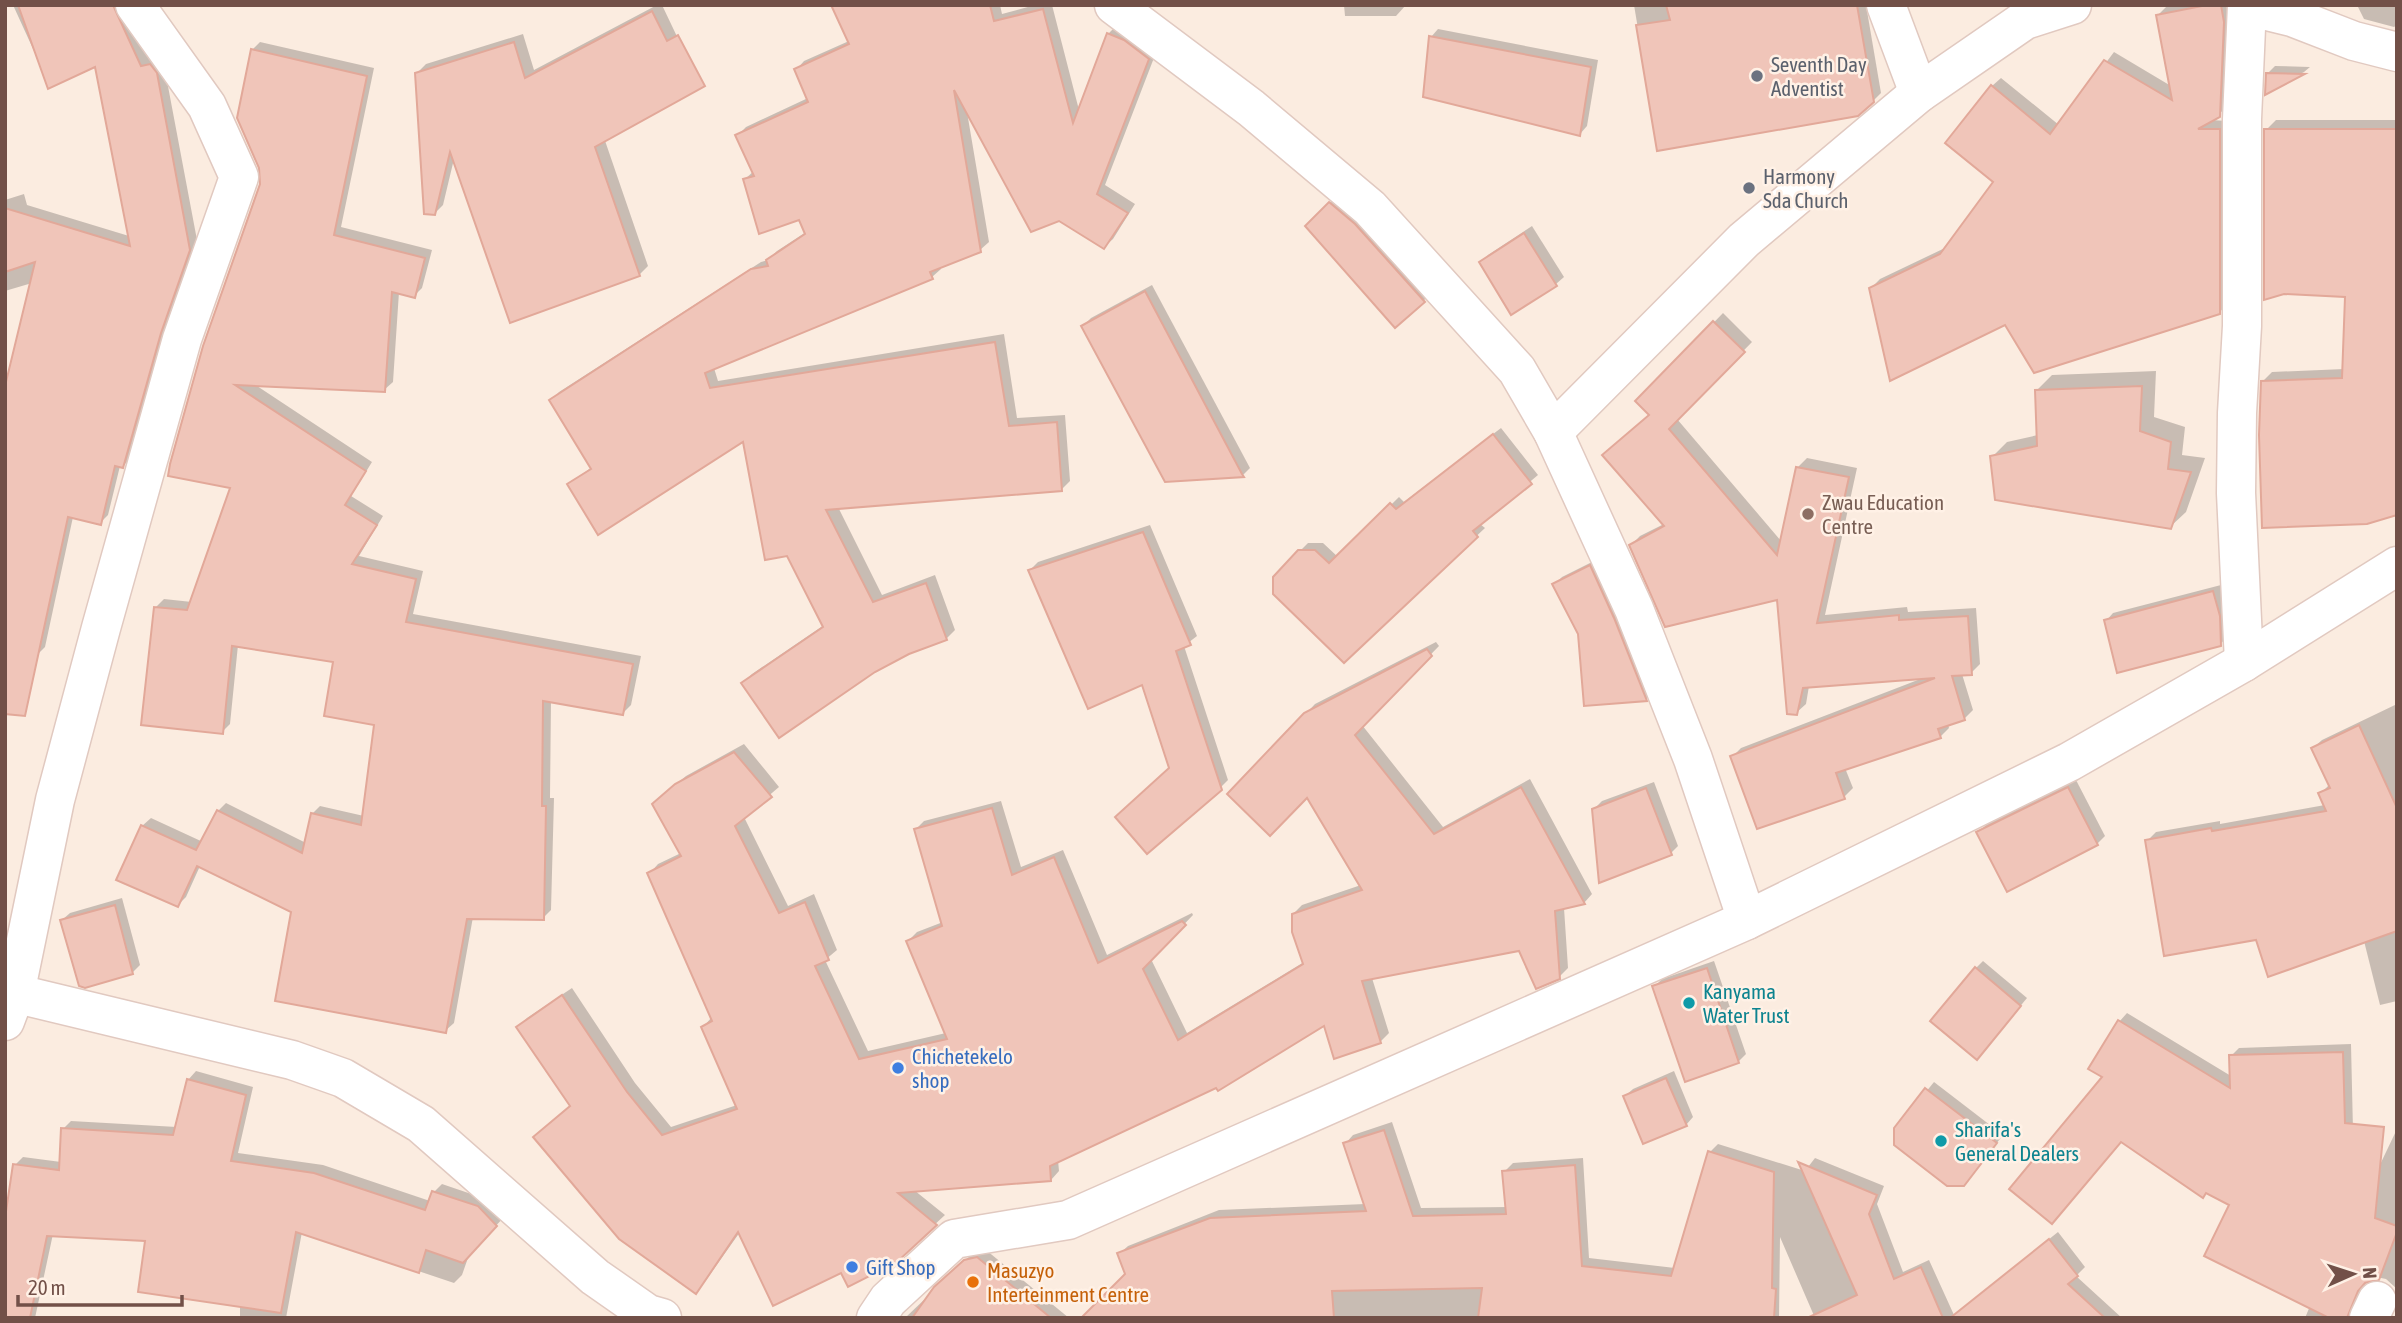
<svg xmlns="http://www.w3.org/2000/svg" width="2402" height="1323" font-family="'Asap Condensed',sans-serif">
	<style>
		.shadow { fill: #0003 }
		.building { fill: #f0c5b9; stroke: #e2a899; stroke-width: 2 }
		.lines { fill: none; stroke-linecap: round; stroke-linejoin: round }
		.minor-casing { stroke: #e1c9c0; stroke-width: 41 }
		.minor { stroke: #fff; stroke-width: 38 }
		.worship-dot { fill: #6b7280; stroke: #fff1e6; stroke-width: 2.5 }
		.education-dot { fill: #8d6e63; stroke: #fff1e6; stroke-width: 2.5 }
		.culture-dot { fill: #0f9aa8; stroke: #fff1e6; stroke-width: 2.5 }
		.shop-dot { fill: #3f7fe0; stroke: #fff1e6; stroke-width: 2.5 }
		.food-dot { fill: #e8710a; stroke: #fff1e6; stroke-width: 2.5 }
		.labels { text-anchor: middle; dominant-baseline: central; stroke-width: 5; stroke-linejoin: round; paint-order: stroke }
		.worship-label { font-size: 21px; fill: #5b616d; stroke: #fff1e6; text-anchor: start }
		.education-label { font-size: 21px; fill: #785e54; stroke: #fff1e6; text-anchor: start }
		.culture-label { font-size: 21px; fill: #0d838f; stroke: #fff1e6; text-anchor: start }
		.shop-label { font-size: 21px; fill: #366cbe; stroke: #fff1e6; text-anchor: start }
		.food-label { font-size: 21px; fill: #c56008; stroke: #fff1e6; text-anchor: start }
	</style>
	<rect width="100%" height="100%" fill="#fbece0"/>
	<g class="shadow">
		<path d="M13 5H124L149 59 158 57 164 65 197 240 131 458 123 466H120L108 515 100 523 73 517 45 647 37 655 32 283 5 291V200L24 194 27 205 129 236 97 64 50 86Z"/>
		<path d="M657 5H662L682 47 601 129 648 266 639 275 454 159 443 205 434 214 417 73 426 64 523 34 534 70Z"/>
		<path d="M838 5H1000L1002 14 1035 5H1052L1079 110 1108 34 1117 25 1157 50 1105 185 1135 204 1113 239 1104 247 967 112 989 242 980 250 940 266 941 269 932 277 714 368 718 381 1004 334 1017 418 1065 415 1070 481 1062 489 838 507 882 595 935 575 955 630 946 639 743 683 752 674 824 625 744 440 569 484 592 467 551 401 559 392 761 262 768 260 777 251 806 232 799 218 745 179 754 171 737 136 746 127 808 98 796 70 804 61 849 41Z"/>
		<path d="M1344 5H1406L1396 16H1345Z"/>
		<path d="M1634 5H1866L1881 93 1873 101 1658 149Z"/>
		<path d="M2173 5H2231L2228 107 2210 120 2228 121V303L2219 313 2006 323 1871 288 1880 279 1947 247 1996 182 1992 86 2001 78 2059 125 2114 52 2171 86 2158 15 2167 6Z"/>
		<path d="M2357 5H2397V25L2394 27 2364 19Z"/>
		<path d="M1438 29 1598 60 1587 126 1580 134 1431 37Z"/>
		<path d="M260 42 374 68 341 227 432 250 422 288 414 296 399 292 393 382 384 390 254 384 372 462 351 496 383 516 359 556 423 571 413 614 641 656 631 705 623 713 551 700 550 798H554L551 910 543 918 473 917 454 1023 445 1031 293 911 200 866 186 897 178 905 142 826 151 818 203 842 218 811 226 803 306 843 312 814 320 806 364 816 376 724 335 661 238 645 230 724 222 732 156 607 164 599 192 602 233 487 170 475 261 185 252 50Z"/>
		<path d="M2275 66 2310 67 2304 72 2267 92 2268 73Z"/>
		<path d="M2276 120H2397V513L2262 382 2272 372 2344 369 2347 296 2266 130Z"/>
		<path d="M1337 196 1432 293 1396 325 1307 226Z"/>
		<path d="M1532 226 1564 277 1556 284 1512 312 1481 263 1488 255Z"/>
		<path d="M1152 285 1250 468 1243 475 1166 480 1083 326 1091 318Z"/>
		<path d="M1723 313 1752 342 1677 419 1782 542 1798 467 1807 458 1857 468 1825 615 1907 607 1908 612 1976 608 1980 664 1971 673 1962 674 1973 710 1964 719 1948 724 1949 728 1940 737 1845 768 1853 788 1844 797 1732 757 1741 748 1923 678 1809 686 1806 704 1796 713 1778 598 1631 545 1640 536 1664 524 1651 414 1638 401Z"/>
		<path d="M2156 371 2154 417 2185 427 2182 455 2205 458 2186 512 2170 527 1992 457 2007 442 2038 435 2037 390 2052 375Z"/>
		<path d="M1501 428 1538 475 1480 524 1485 528 1344 661 1274 577 1308 543H1323L1338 557 1399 497 1404 502Z"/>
		<path d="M1150 525 1197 636 1184 646 1228 780 1220 788 1171 768 1143 682 1030 570 1038 562Z"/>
		<path d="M1598 559 1653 692 1646 699 1579 633 1554 585 1562 577Z"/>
		<path d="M2221 585 2227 608 2228 637 2220 644 2106 621 2113 613Z"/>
		<path d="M1436 642 1439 646 1362 725 1443 827 1530 779 1592 894 1584 903 1564 908 1568 968 1559 977 1520 949 1372 978 1389 1033 1380 1042 1325 1023 1216 1086 1058 1160 1059 1171 1051 1180 914 1190 945 1215 891 1265 890 1263 842 1270 740 1232 704 1283 695 1291 518 1027 527 1018 572 988 635 1083 671 1127 737 1105 703 1027 712 1017 650 873 658 864 681 853 663 795 686 776 744 744 779 787 744 817 788 906 814 894 837 950 825 960 868 1051 946 1033 908 941 917 932 943 922 915 830 924 821 1001 801 1021 867 1063 850 1107 955 1192 913 1193 915 1151 959 1187 1033 1304 962 1293 914 1302 905 1361 885 1307 795 1229 794 1315 704Z"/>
		<path d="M2397 704V1001L2380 1005 2364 941 2257 938 2147 841 2156 832 2220 821V824L2325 805 2320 794 2330 784 2313 748 2322 740Z"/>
		<path d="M2076 780 2105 836 2097 844 1979 832 1986 825Z"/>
		<path d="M1654 782 1678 846 1671 853 1594 809 1602 801Z"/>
		<path d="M122 898 140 965 132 973 62 920 70 913Z"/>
		<path d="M1714 961 1746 1054 1738 1062 1654 987 1662 979Z"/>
		<path d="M1983 961 2027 998 1984 1050 1976 968Z"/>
		<path d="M2127 1013 2231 1076V1056L2239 1048 2351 1044 2355 1217 2397 1129V1289L2386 1279 2376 1277 2366 1281 2357 1299V1318H2305L2310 1306 2232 1204 2104 1076 2119 1022Z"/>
		<path d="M196 1071 253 1087 238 1153 323 1165 430 1201 434 1192 442 1184 486 1199 504 1217 469 1255 462 1275 454 1283 302 1232 286 1318H240V1305L147 1239 53 1234 35 1318H5L15 1165 23 1157 61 1162 63 1129 71 1121 177 1127 188 1080Z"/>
		<path d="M1674 1071 1693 1117 1686 1125 1625 1096 1633 1089Z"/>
		<path d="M1934 1082 2003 1135 1971 1176 1896 1129Z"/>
		<path d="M1392 1122 1421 1208 1508 1207 1504 1172 1513 1163 1583 1158 1589 1258 1675 1268 1710 1152 1718 1144 1805 1171 1815 1158 1884 1186 1877 1204 1903 1272 1929 1260 1954 1315 2058 1232 2085 1267 2076 1276 2122 1318H1815L1780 1237 1779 1318H1300L1127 1274 1119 1254 1128 1246 1219 1210 1365 1204 1345 1144 1353 1135Z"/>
		<path d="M986 1250 1069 1318H905L974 1252Z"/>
	</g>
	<g class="building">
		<path d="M18 5H113L141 66 150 64 157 73 190 250 161 333 123 468 115 466 101 525 68 517 25 716 5 714V386L35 262 5 272V208L130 246 95 67 48 89Z"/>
		<path d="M831 5H990L994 21 1043 9 1073 123 1107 33 1124 40 1149 59 1097 194 1128 213 1104 249 1059 221 1031 232 954 90 981 252 930 272 933 279 705 373 710 388 995 342 1009 426 1057 422 1062 491 826 510 873 602 926 583 947 640 909 654 875 672 779 738 741 683 823 627 787 556 765 560 743 442 598 535 567 484 591 469 549 400 751 269 768 266 766 260 805 234 799 220 759 234 743 179 754 176 735 135 808 102 794 69 849 44Z"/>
		<path d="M1666 5H1857L1874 102 1858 116 1657 151 1636 25 1670 20Z"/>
		<path d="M2207 5H2221L2224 22 2220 117 2198 129H2220V314L2034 373 2005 325 1890 381 1869 288 1940 254 1993 182 1945 143 1991 85 2050 134 2104 60 2172 100 2156 15Z"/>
		<path d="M652 11 667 41 678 35 705 86 595 147 640 276 510 323 450 152 435 215 424 214 415 73 514 42 525 78Z"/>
		<path d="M1429 36 1591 67 1580 136 1423 97Z"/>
		<path d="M251 49 367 76 334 235 425 258 415 298 392 292 385 392 235 385 366 471 345 505 377 525 352 564 416 579 406 622 633 664 623 715 543 701 542 806H546L544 920 467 919 446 1033 275 1001 291 912 197 866 178 907 116 880 141 825 196 850 217 810 302 853 311 813 361 825 374 725 324 716 333 662 232 646 223 734 141 725 154 607 187 610 230 488 168 476 170 464 203 346 260 184 259 168 237 118Z"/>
		<path d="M2266 73 2305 74 2265 95Z"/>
		<path d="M2264 129H2397V515L2367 524 2262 528 2259 435 2261 381 2342 378 2345 297 2284 294 2264 300Z"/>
		<path d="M1329 202 1355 224 1425 302 1395 328 1305 226Z"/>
		<path d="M1524 233 1557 286 1511 315 1479 262Z"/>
		<path d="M1145 291 1242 474 1244 477 1165 482 1081 326Z"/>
		<path d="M1713 321 1745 352 1669 429 1777 555 1796 467 1849 477 1817 623 1899 615V620L1968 616 1972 675 1952 676 1965 720 1938 729 1941 738 1836 773 1845 799 1757 829 1730 756 1935 678 1803 688 1797 715 1787 714 1777 600 1665 627 1629 545 1664 526 1602 455 1649 415 1635 401Z"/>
		<path d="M2142 386 2140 431 2171 442 2168 469 2191 472 2171 529 1995 500 1990 456 2037 446 2035 390Z"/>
		<path d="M1493 434 1532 484 1473 531 1478 537 1344 663 1273 594V577L1298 550H1315L1329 563 1390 503 1396 509Z"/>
		<path d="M1143 532 1191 645 1176 651 1222 790 1147 854 1115 817 1169 768 1142 685 1088 709 1028 570Z"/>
		<path d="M1590 565 1614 618 1647 701 1584 706 1578 634 1552 584Z"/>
		<path d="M2213 591 2220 616 2221 646 2117 673 2104 620Z"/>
		<path d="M1427 649 1432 656 1355 735 1434 834 1521 787 1585 904 1555 911 1560 979 1536 989 1519 951 1362 981 1381 1043 1334 1059 1324 1026 1218 1091 1216 1088 1050 1166 1051 1181 898 1193 937 1225 897 1262 848 1287 841 1273 773 1306 738 1232 696 1294 619 1239 533 1137 570 1106 516 1027 562 995 627 1092 662 1135 737 1109 701 1027 712 1021 647 873 681 856 652 804 675 784 734 752 772 797 735 826 779 913 805 902 829 960 815 966 859 1059 947 1039 906 941 942 926 914 829 992 808 1012 875 1054 857 1098 963 1182 921 1186 925 1143 969 1178 1040 1303 964 1292 932V914L1362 890 1307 798 1270 836 1227 794 1304 713Z"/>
		<path d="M2359 725 2397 808V931L2268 977 2256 940 2164 956 2145 840 2211 828 2212 831 2326 811 2318 793 2330 788 2311 748Z"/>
		<path d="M2068 787 2098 845 2007 892 1976 832Z"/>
		<path d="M1646 788 1672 855 1599 883 1592 809Z"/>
		<path d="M115 905 133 974 85 988 79 986 60 920Z"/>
		<path d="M1975 967 2021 1006 1977 1060 1930 1021Z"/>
		<path d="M1707 968 1739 1063 1685 1082 1652 986Z"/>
		<path d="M2118 1020 2230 1088 2229 1055 2343 1052 2345 1123 2384 1127 2375 1218 2397 1226V1232L2379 1280 2365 1283 2358 1291 2347 1318H2329L2204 1256 2229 1205 2206 1193 2203 1198 2121 1142 2052 1224 2009 1189 2102 1077 2088 1069Z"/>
		<path d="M1666 1078 1687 1126 1643 1144 1623 1096Z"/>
		<path d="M187 1079 246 1095 231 1161 314 1173 425 1210 432 1191 478 1206 497 1226 463 1263 426 1250 419 1273 296 1232 281 1313 138 1292 145 1241 47 1236 30 1318H5V1218L13 1164 59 1170 61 1128 173 1135Z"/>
		<path d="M1925 1088 1997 1143 1964 1186H1947L1894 1145V1128Z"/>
		<path d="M1384 1130 1413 1216 1506 1214 1502 1171 1575 1165 1582 1266 1671 1276 1708 1151 1774 1172 1772 1288 1776 1289 1774 1318H1478L1482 1288 1332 1291 1334 1318H1081L1125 1274 1117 1253 1210 1218 1366 1211 1343 1143Z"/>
		<path d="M1798 1162 1877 1195 1869 1214 1894 1279 1921 1267 1943 1318H1807L1857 1295Z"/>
		<path d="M2049 1239 2078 1276 2068 1284 2105 1318H1950Z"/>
		<path d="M977 1257 1051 1318H912L934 1287 964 1260Z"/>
	</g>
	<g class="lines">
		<g class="minor-casing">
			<g id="minor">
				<path d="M1114 5 1251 108 1370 208 1517 370 1553 432 1634 609 1693 759 1747 920"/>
				<path d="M1886 5 1919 93"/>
				<path d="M2247 6 2292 17 2354 41 2397 52"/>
				<path d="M1553 432 1744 240 1919 93 2025 20 2072 5"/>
				<path d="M2244 662 2236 493 2237 413 2242 326V119L2247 5"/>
				<path d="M5 991 292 1060 343 1078 421 1124 595 1277 648 1314 662 1318"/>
				<path d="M5 1021 15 994 55 800 101 628 182 339 239 177 207 106 135 5"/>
				<path d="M876 1318 888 1300 954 1239 1068 1220 1747 920 2069 762 2244 662 2397 566"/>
				<path d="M2369 1318 2377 1301"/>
			</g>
		</g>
		<use href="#minor" class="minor"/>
	</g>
	<g class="worship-dot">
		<circle cx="1757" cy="76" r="7"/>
		<circle cx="1749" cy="188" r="7"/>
	</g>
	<circle class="education-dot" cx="1808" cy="514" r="7"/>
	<g class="culture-dot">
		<circle cx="1689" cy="1003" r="7"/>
		<circle cx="1941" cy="1141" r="7"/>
	</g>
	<g class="shop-dot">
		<circle cx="898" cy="1068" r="7"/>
		<circle cx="852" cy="1267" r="7"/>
	</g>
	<circle class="food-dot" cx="973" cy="1282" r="7"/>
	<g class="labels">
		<g class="worship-label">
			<text x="1771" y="64">Seventh Day<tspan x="1771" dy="24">Adventist</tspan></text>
			<text x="1763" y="176">Harmony<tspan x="1763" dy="24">Sda Church</tspan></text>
		</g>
		<g class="education-label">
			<text x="1822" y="502">Zwau Education<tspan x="1822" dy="24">Centre</tspan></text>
		</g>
		<g class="culture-label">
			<text x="1703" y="991">Kanyama<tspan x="1703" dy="24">Water Trust</tspan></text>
			<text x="1955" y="1129">Sharifa's<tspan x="1955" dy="24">General Dealers</tspan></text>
		</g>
		<g class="shop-label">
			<text x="912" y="1056">Chichetekelo<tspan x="912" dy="24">shop</tspan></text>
			<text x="866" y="1267">Gift Shop</text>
		</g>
		<g class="food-label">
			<text x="987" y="1270">Masuzyo<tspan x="987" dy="24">Interteinment Centre</tspan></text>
		</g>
	</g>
	<rect width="2402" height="1323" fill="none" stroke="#725048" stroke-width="14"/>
	<g transform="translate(2353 1274) rotate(87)" stroke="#fff1e6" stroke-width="5" paint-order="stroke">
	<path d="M0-5L12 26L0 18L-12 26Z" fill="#725048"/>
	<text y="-10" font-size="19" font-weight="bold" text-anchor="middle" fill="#725048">N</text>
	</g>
	<path d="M18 1295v10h164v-10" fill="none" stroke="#725048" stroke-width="3.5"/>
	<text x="28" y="1295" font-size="21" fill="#725048" stroke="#fff1e6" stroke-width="5" paint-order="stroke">20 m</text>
</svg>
